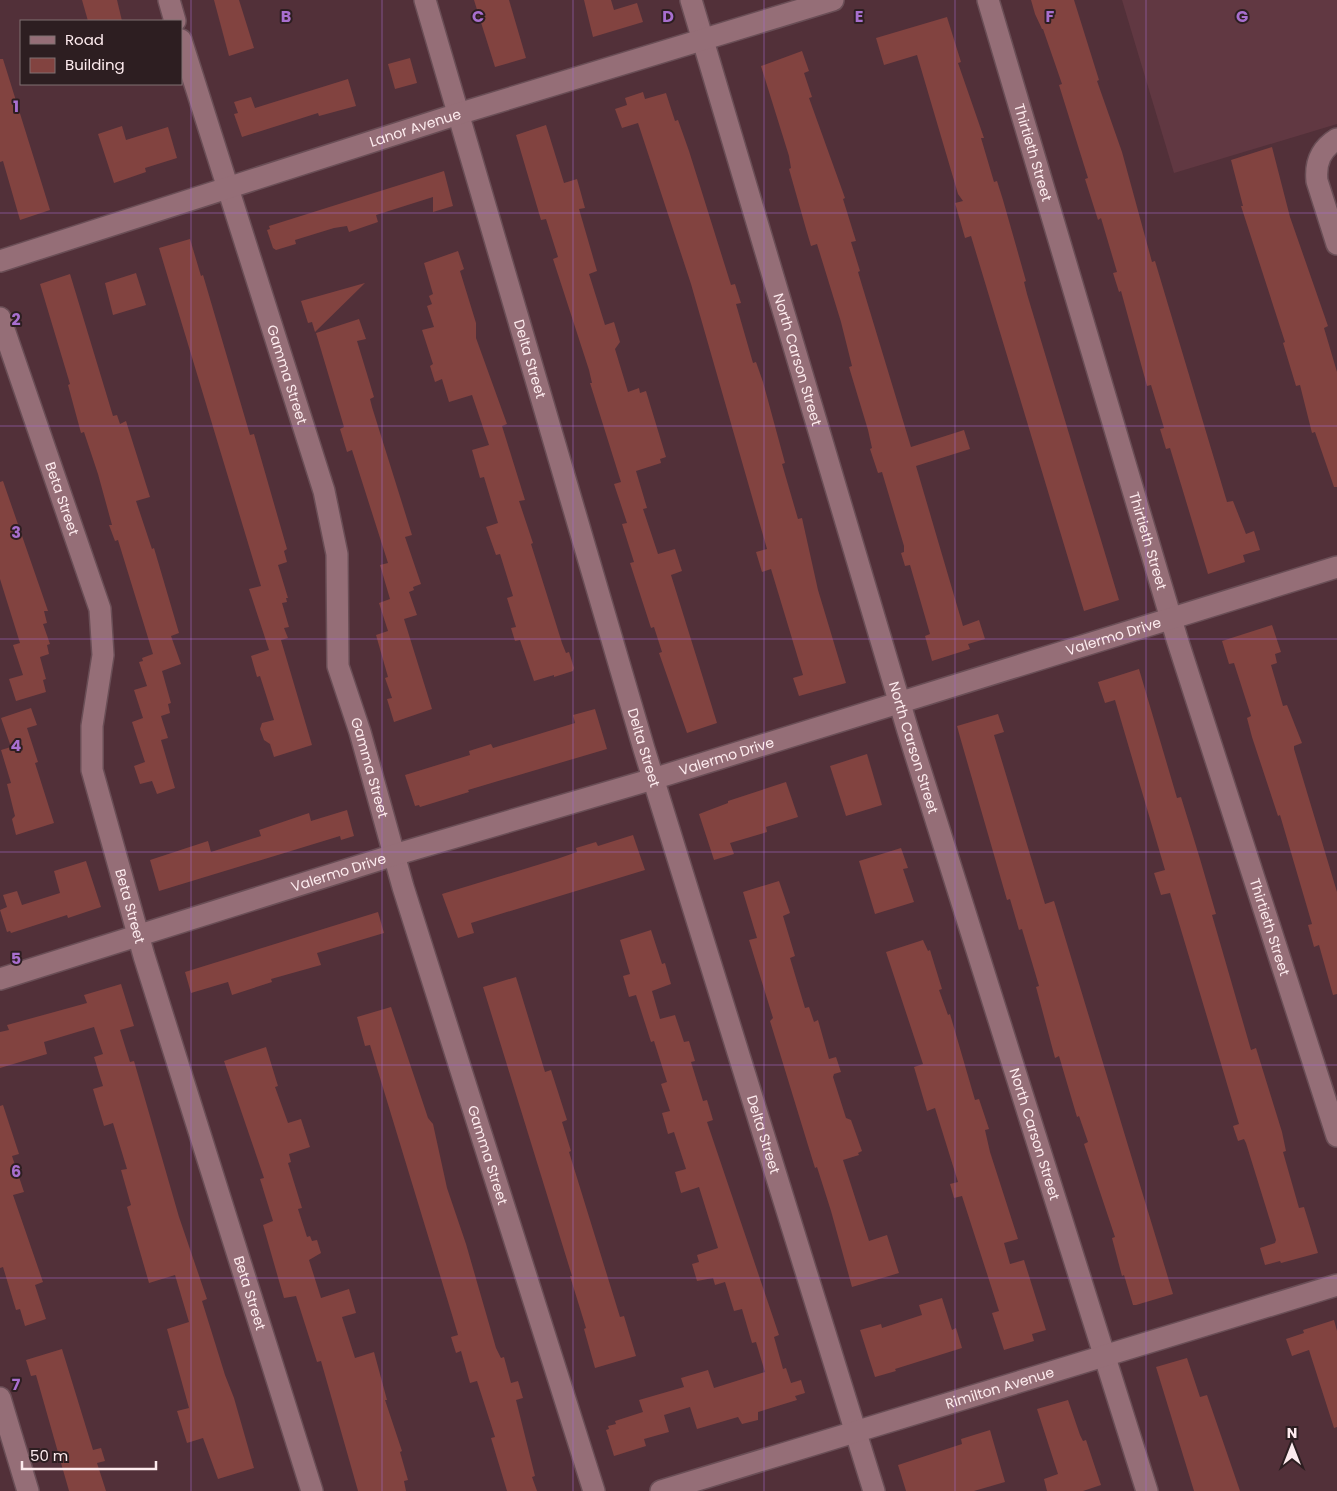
<svg xmlns="http://www.w3.org/2000/svg" width="1337" height="1491" font-family="Poppins,sans-serif">
	<style>
		.built { fill: #613842 }
		.building { fill: #824340 }
		.lines { fill: none; stroke-linecap: round; stroke-linejoin: round }
		.street-casing { stroke: #6a4e56; stroke-width: 24 }
		.street { stroke: #956e77; stroke-width: 21 }
		.grid { fill: none; stroke: #a86fcf; stroke-width: 1; stroke-opacity: 0.55 }
		.labels { text-anchor: middle; dominant-baseline: central; stroke-width: 4; stroke-linejoin: round; paint-order: stroke }
		.street-label { font-size: 14px; fill: #fdebee; stroke: #2d1e21 }
		.grid-label { font-size: 16px; text-anchor: middle; font-weight: bold; fill: #a86fcf; stroke: #2d1e21; stroke-width: 4; stroke-linejoin: round; paint-order: stroke }
	</style>
	<rect width="100%" height="100%" fill="#523039"/>
	<path class="built" d="M1122 0H1337V124L1174 173Z"/>
	<g class="building">
		<path d="M82 0H117L122 21H88Z"/>
		<path d="M214 0H239L254 48 229 56Z"/>
		<path d="M474 0H509L526 58 495 67Z"/>
		<path d="M584 0H611L614 10 637 3 643 22 593 37Z"/>
		<path d="M1031 0H1074L1099 80 1097 81 1122 152 1152 262 1155 261 1227 502 1233 501 1246 534 1254 531 1260 550 1243 555 1245 562 1208 574 1170 448 1166 449 1160 429 1164 428 1151 385 1147 386 1121 291 1119 292 1113 273 1117 272 1101 218 1098 220 1085 179 1088 178 1059 85 1062 84 1043 29H1042L1035 14Z"/>
		<path d="M947 17 961 62 958 63 984 138H981L994 182 997 181 1003 200 1026 281 1024 282 1027 294 1119 600 1084 611 971 236 965 238 955 203 963 201 958 194 917 55 884 65 876 38Z"/>
		<path d="M802 51 809 71 804 73 812 97 809 98 845 198 843 199 856 241 851 242 860 271 858 272 911 447 964 430 970 449 916 466 963 626 979 620 985 639 968 644 970 649 932 661 925 636 930 634 910 565 905 566 901 553 904 552V546L882 472 878 473 870 449 872 448 868 430 849 367 852 366 841 322 817 244 811 246 806 229 789 169 791 168 789 156 761 66Z"/>
		<path d="M410 58 417 83 395 89 388 64Z"/>
		<path d="M0 59H3L50 210 20 220 3 161 0 162Z"/>
		<path d="M348 79 356 106 319 116 318 113 242 137 234 114 238 113 234 102 251 97 255 108Z"/>
		<path d="M643 92 645 99 666 93 675 121 678 120 689 151 731 285 735 284 741 303 736 304 753 363 756 362 763 382 785 463 782 464 798 519 802 518 818 590 846 683 799 696 793 678 803 675 771 569 762 572 756 552 767 549 691 284 638 123 622 128 615 109 627 105 625 98Z"/>
		<path d="M546 125 564 183 577 179 585 208 579 209 597 271 589 274 605 325 614 322 620 342 615 349 628 392 639 388 640 393 646 391 666 457 660 459 661 463 636 471 647 508 643 509 658 554 675 549 682 571 671 575 717 723 687 733 659 653 662 652 654 627 651 628 630 563 634 562 622 524 627 523 614 484 621 482 590 383H592L589 370 553 259 558 257 546 219 541 220 516 135Z"/>
		<path d="M122 126 126 140 168 127 177 158 145 168 146 172 114 183 98 134Z"/>
		<path d="M1272 147 1290 217 1328 326 1324 328 1337 372V487H1334L1315 432 1312 433 1300 385 1296 386 1283 343 1285 342 1241 206H1243L1231 160Z"/>
		<path d="M444 171 453 206 433 212V197L376 215 378 222 349 232 347 226 334 228 295 240 296 244 276 250 273 248 267 230 270 229 269 226Z"/>
		<path d="M190 239 201 276 203 275 250 435 254 434 287 549 284 551 287 562 278 565 288 598H286L287 602 282 603 289 627 284 628 288 638 281 640 312 745 274 757 270 744 264 740 260 729 262 723 274 720 260 676 257 677 251 656 269 650 249 589 261 586 159 248Z"/>
		<path d="M458 251 464 269 460 271 476 323V338L507 424 502 426 525 500 519 501 533 543 531 544 562 643 566 653 569 652 574 668 573 671 554 677V675L534 681 520 640 515 641 511 628 516 627 507 598 513 596 500 554 496 555 486 527 498 523 484 477 480 478 472 450 489 445 472 395 449 402 442 379 435 382 430 366 433 364 422 330 434 327 427 306 432 304 429 296 433 294 424 263Z"/>
		<path d="M136 273 146 305 113 315 105 283Z"/>
		<path d="M70 274 113 416 117 415 120 424 126 421 150 497 136 501 152 549 154 548 179 633 171 636 181 664 162 671 171 703 168 704 170 713 161 716 168 738 161 740 175 788 157 794 152 781 140 784 134 766 145 762 132 722 143 718 134 690 147 686 139 662 143 661 142 658 153 654 118 540 115 541 109 525H112L98 474 84 432 81 433 68 385 70 384 40 284Z"/>
		<path d="M365 283 315 332 312 322 308 323 301 301Z"/>
		<path d="M359 319 366 339 357 341 374 397 370 399 372 407 412 535 405 537 421 584 413 587 414 590 409 592 417 615 404 619 432 709 394 722 387 699 392 698 385 678 388 677 376 635 388 631 379 603 390 599 380 565 388 563 352 450 347 452 340 429 344 427 316 333Z"/>
		<path d="M3 481 48 611H44L47 623 43 624 50 644 47 645 49 654 40 657 46 679 43 680 46 692 16 701 9 679 23 675 13 645 20 643 0 579V482Z"/>
		<path d="M1272 625 1281 652 1275 654 1277 663 1271 665 1283 706 1287 705 1302 743 1294 746V749L1337 892V994L1333 995 1319 945 1314 947 1308 925 1312 924 1280 815 1278 816 1252 737 1247 718 1251 716 1234 663 1229 664 1222 641Z"/>
		<path d="M1139 669 1177 798 1181 797 1200 859 1216 914 1212 915 1251 1050 1256 1048 1282 1132 1286 1151 1283 1152 1299 1208 1304 1207 1318 1253 1281 1263 1280 1261 1265 1265 1260 1248 1275 1243 1276 1240 1246 1143 1244 1139 1238 1141 1233 1126 1239 1124 1170 893 1161 895 1154 873 1165 870 1115 700 1105 703 1098 682Z"/>
		<path d="M31 708 37 725 27 728 38 762 35 763 54 823 16 835 12 819 15 816 7 784 11 783 1 750 11 747 1 718Z"/>
		<path d="M595 709 607 749 468 790 469 792 420 807 419 805 415 806 405 775 470 755 469 751 491 744 493 748 575 723 573 715Z"/>
		<path d="M998 714 1004 732 994 735 1045 904 1054 901 1173 1294 1136 1305H1133L1124 1275 1122 1276 1112 1238 1115 1237 1084 1144 1088 1142 1079 1116 1077 1117 1059 1056 1055 1058 1036 987 1039 986 1022 929 1019 930 1010 899 1007 900 960 737 957 726Z"/>
		<path d="M867 754 882 805 846 816 830 766Z"/>
		<path d="M786 782 798 817 766 827 767 832 730 843 734 854 714 860 699 814 728 803V801Z"/>
		<path d="M347 810 354 836 341 840 340 836 159 891 150 860 208 841 211 852 261 836 259 830 309 813 311 821Z"/>
		<path d="M633 835 645 870 471 923 474 933 458 938 442 894 557 859 577 852 576 848 596 842 598 846Z"/>
		<path d="M901 848 908 868 903 869 914 902 875 914 859 861Z"/>
		<path d="M86 861 101 907 68 918 67 915 11 933 10 931 7 932 0 910 7 907 3 895 17 891 22 905 60 893 54 871Z"/>
		<path d="M779 881 790 913 783 916 795 956 790 958 805 1008 809 1007 814 1022 818 1020 829 1059 836 1057 841 1072 834 1074 833 1077 846 1118 851 1120 862 1151 858 1153 859 1155 843 1160 869 1241 887 1235 899 1273 852 1287 831 1211 817 1167 815 1168 770 1021 773 1018 749 940 757 938 743 892Z"/>
		<path d="M378 912 384 933 317 953 321 965 271 979 272 982 232 995 228 982 191 993 185 972Z"/>
		<path d="M651 930 662 964 665 963 671 984 652 991 660 1019 675 1015 684 1042 689 1041 695 1061 691 1062 703 1101 707 1100 713 1120 707 1122 779 1335 774 1337 783 1369 786 1368 791 1383 801 1380 805 1393 795 1396 797 1400 758 1412V1420L742 1424 738 1417 697 1429 690 1407 664 1415 669 1432 644 1439 646 1446 614 1456 606 1430 609 1429 608 1426 616 1424 615 1421 643 1412 639 1400 684 1387 681 1378 708 1370 714 1388 765 1372 756 1342 752 1343 742 1309 734 1311 725 1282 715 1285 713 1278 697 1281 692 1264 699 1262 697 1255 718 1248 699 1187 681 1193 675 1172 686 1169 674 1132 668 1134 662 1113 670 1111 661 1084 667 1082 654 1041 651 1042 636 995 629 997 623 976 630 974 620 940Z"/>
		<path d="M923 940 928 951 930 950 942 989 939 990 948 1015 950 1014 975 1100 979 1099 989 1129 985 1130 990 1152 1018 1239 1004 1243 1010 1264 1024 1260 1046 1330 1032 1334 1034 1341 1004 1350 992 1313 999 1311 962 1196 954 1198 950 1184 958 1182 935 1108 927 1111 914 1067 923 1064 886 952Z"/>
		<path d="M516 977 545 1072 551 1070 567 1120 562 1122 571 1151 569 1152 620 1317 624 1316 636 1356 595 1368 584 1329 586 1328 570 1276H572L483 987Z"/>
		<path d="M121 984 134 1026 120 1030 130 1062 134 1061 179 1217 207 1299 202 1301 225 1375 234 1398 254 1468 218 1479 203 1438 187 1443 177 1411 189 1408 167 1329 189 1322 175 1275 149 1283 127 1207 131 1205 121 1170 127 1169 113 1123 104 1126 93 1089 103 1086 94 1057 103 1054 94 1027 44 1042 47 1054 0 1068V1032L9 1030 7 1025 87 1003 84 995Z"/>
		<path d="M391 1007 428 1118 433 1124 447 1188 466 1244 496 1348 501 1358 504 1357 511 1383 518 1381 523 1398 516 1400 535 1476 532 1477 537 1491H507L491 1438 495 1437 477 1381 470 1383 461 1351 456 1353 451 1337 458 1335 453 1318 370 1045 365 1046 357 1017Z"/>
		<path d="M266 1047 278 1086 275 1087 288 1123 301 1119 310 1147 289 1154 291 1162 288 1163 302 1208 298 1209 307 1237 310 1236 312 1241 317 1240 321 1253 309 1260 321 1298 349 1289 356 1313 342 1317 355 1358 374 1352 387 1400H385L402 1451 400 1452 408 1480 404 1481 406 1491H358L321 1361 317 1362 296 1296 284 1298 279 1281 263 1225 273 1221 260 1179 264 1178 224 1061Z"/>
		<path d="M3 1105 19 1154 12 1156 24 1192 13 1195 43 1282 35 1285 46 1319 25 1326 20 1309 16 1310 3 1267 0 1268V1106Z"/>
		<path d="M942 1298 952 1330 956 1328 962 1348 895 1369 896 1371 875 1377 860 1330 881 1324 882 1328 922 1315 919 1305Z"/>
		<path d="M1334 1320 1337 1331V1427L1334 1428 1309 1350 1292 1356 1286 1339 1304 1333 1303 1330Z"/>
		<path d="M62 1349 93 1450 101 1448 105 1461 97 1463 106 1491H69L36 1375 31 1376 26 1360Z"/>
		<path d="M1187 1358 1200 1397 1207 1395 1240 1491H1194L1156 1367Z"/>
		<path d="M1068 1400 1080 1435 1083 1441 1086 1440 1101 1485 1083 1491H1047L1044 1479 1058 1474 1037 1409Z"/>
		<path d="M990 1430 1005 1482 974 1491H906L898 1465 962 1444 961 1439Z"/>
	</g>
	<g class="lines">
		<g class="street-casing">
			<g id="street">
				<path d="M169 0 175 21"/>
				<path id="s1" d="M425 0 644 749 874 1491"/>
				<path id="s2" d="M691 0 908 731 1147 1491"/>
				<path id="s3" d="M988 0 1177 639 1337 1136"/>
				<path id="s4" d="M181 40 324 491 337 554 338 666 360 732 403 887 594 1491"/>
				<path d="M1337 139C1321 149 1315 162 1317 181L1337 244"/>
				<path id="s5" d="M0 261 458 114 833 0"/>
				<path id="s6" d="M0 318 100 609 103 655 92 726V770L144 956 312 1491"/>
				<path id="s7" d="M0 979 394 855 653 779 1337 567"/>
				<path d="M0 1398 28 1491"/>
				<path id="s8" d="M661 1491 1337 1285"/>
			</g>
		</g>
		<use href="#street" class="street"/>
	</g>
	<path class="grid" d="M191 0V1491M382 0V1491M573 0V1491M764 0V1491M955 0V1491M1146 0V1491M0 213H1337M0 426H1337M0 639H1337M0 852H1337M0 1065H1337M0 1278H1337"/>
	<g class="labels">
		<g class="street-label">
			<text stroke="none"><textPath href="#s5" startOffset="436">Lanor Avenue</textPath></text>
			<text stroke="none"><textPath href="#s3" startOffset="159">Thirtieth Street</textPath></text>
			<text stroke="none"><textPath href="#s1" startOffset="374">Delta Street</textPath></text>
			<text stroke="none"><textPath href="#s2" startOffset="375">North Carson Street</textPath></text>
			<text stroke="none"><textPath href="#s4" startOffset="351">Gamma Street</textPath></text>
			<text stroke="none"><textPath href="#s6" startOffset="191">Beta Street</textPath></text>
			<text stroke="none"><textPath href="#s3" startOffset="564">Thirtieth Street</textPath></text>
			<text stroke="none"><textPath href="#s7" startOffset="1165">Valermo Drive</textPath></text>
			<text stroke="none"><textPath href="#s1" startOffset="779">Delta Street</textPath></text>
			<text stroke="none"><textPath href="#s2" startOffset="780">North Carson Street</textPath></text>
			<text stroke="none"><textPath href="#s7" startOffset="760">Valermo Drive</textPath></text>
			<text stroke="none"><textPath href="#s4" startOffset="756">Gamma Street</textPath></text>
			<text stroke="none"><textPath href="#s7" startOffset="355">Valermo Drive</textPath></text>
			<text stroke="none"><textPath href="#s6" startOffset="611">Beta Street</textPath></text>
			<text stroke="none"><textPath href="#s3" startOffset="969">Thirtieth Street</textPath></text>
			<text stroke="none"><textPath href="#s1" startOffset="1184">Delta Street</textPath></text>
			<text stroke="none"><textPath href="#s2" startOffset="1185">North Carson Street</textPath></text>
			<text stroke="none"><textPath href="#s4" startOffset="1161">Gamma Street</textPath></text>
			<text stroke="none"><textPath href="#s6" startOffset="1016">Beta Street</textPath></text>
			<text stroke="none"><textPath href="#s8" startOffset="354">Rimilton Avenue</textPath></text>
		</g>
	</g>
	<g class="grid-label">
		<text x="286" y="22">B</text>
		<text x="478" y="22">C</text>
		<text x="668" y="22">D</text>
		<text x="859" y="22">E</text>
		<text x="1050" y="22">F</text>
		<text x="1242" y="22">G</text>
		<text x="16" y="112">1</text>
		<text x="16" y="325">2</text>
		<text x="16" y="538">3</text>
		<text x="16" y="751">4</text>
		<text x="16" y="964">5</text>
		<text x="16" y="1177">6</text>
		<text x="16" y="1390">7</text>
	</g>
	<rect x="20" y="20" width="162" height="65" fill="#2d1e21" stroke="#807073"/>
	<rect x="30" y="36" width="25" height="8" fill="#956e77" stroke="#807073"/>
	<text x="65" y="45" font-size="15" fill="#fdebee">Road</text>
	<rect x="30" y="58" width="25" height="15" fill="#824340" stroke="#807073"/>
	<text x="65" y="70" font-size="15" fill="#fdebee">Building</text>
	<g transform="translate(1292 1446)" stroke="#2d1e21" stroke-width="4" paint-order="stroke">
	<path d="M0-4L9 19L0 12L-9 19Z" fill="#fdebee"/>
	<text y="-8" font-size="14" font-weight="bold" text-anchor="middle" fill="#fdebee">N</text>
	</g>
	<path d="M22 1461v8h134v-8" fill="none" stroke="#fdebee" stroke-width="2.5"/>
	<text x="30" y="1461" font-size="15" fill="#fdebee" stroke="#2d1e21" stroke-width="4" paint-order="stroke">50 m</text>
</svg>
